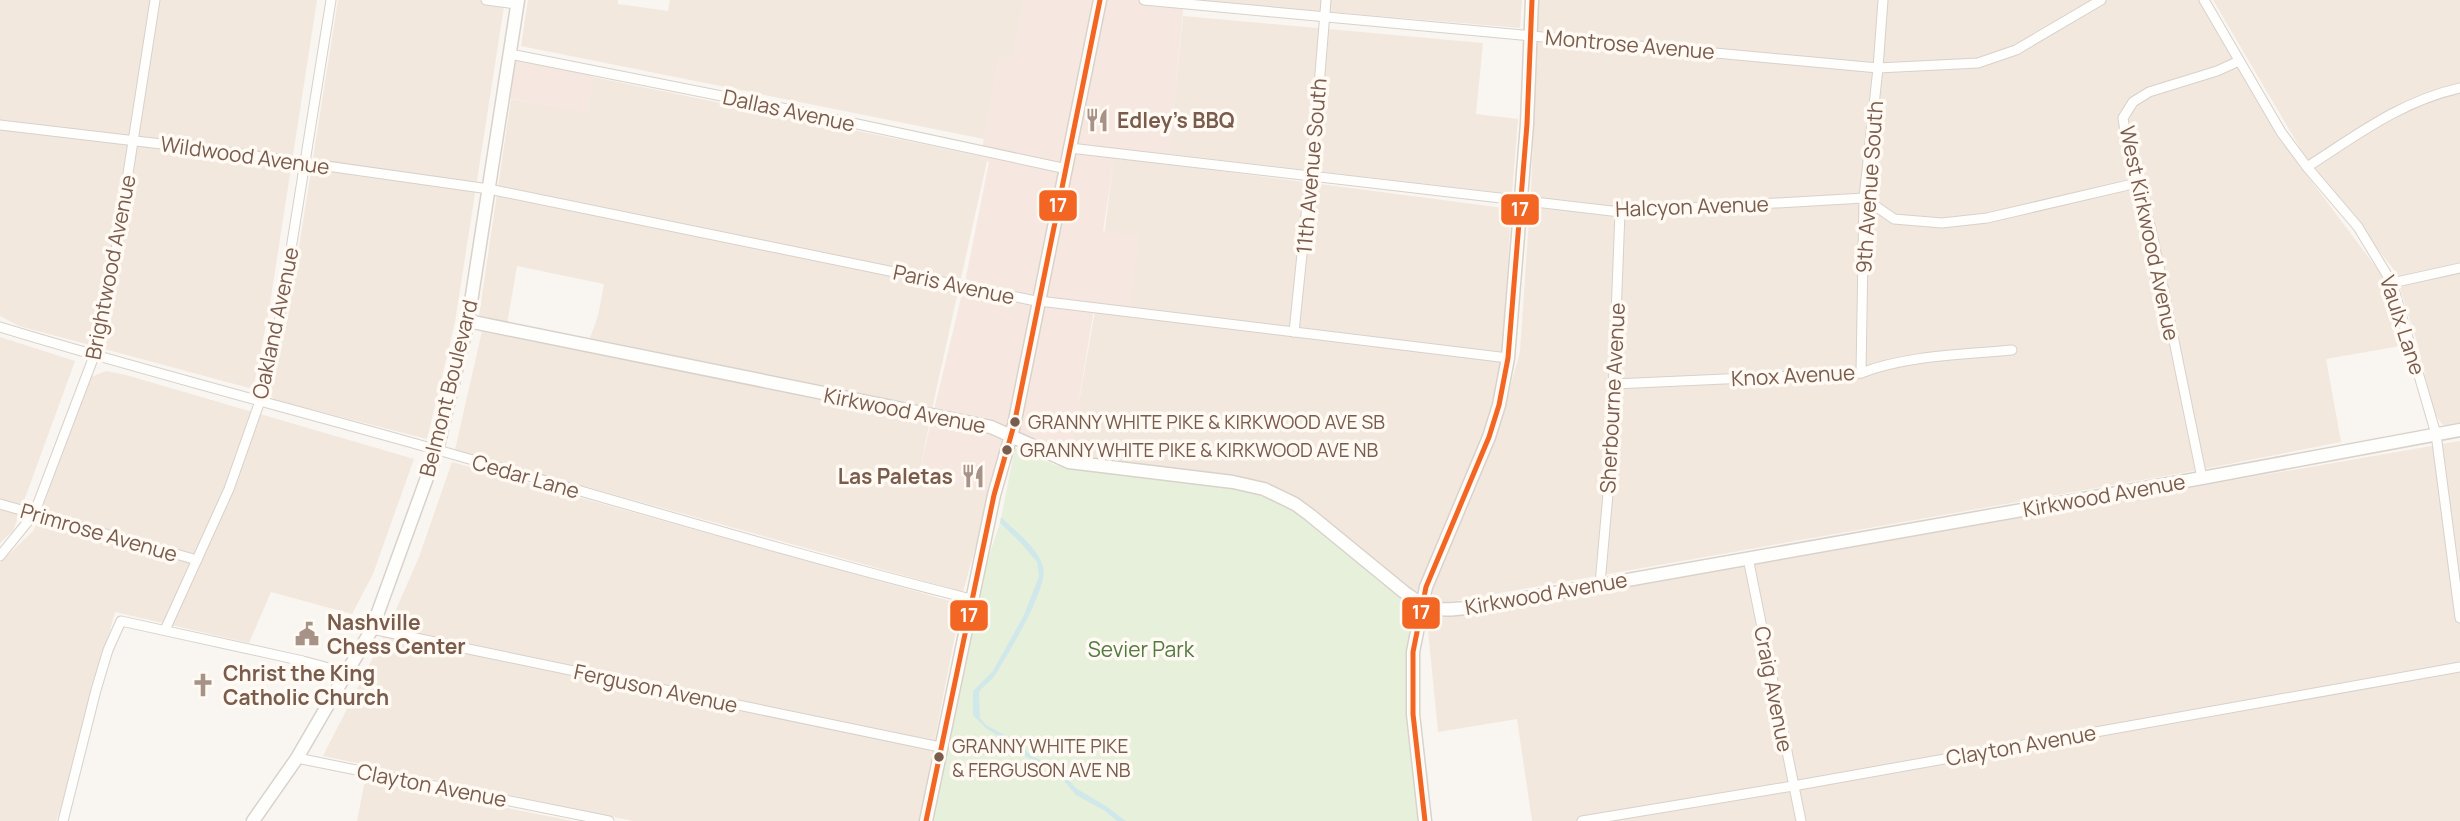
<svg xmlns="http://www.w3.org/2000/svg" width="2460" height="821" font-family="Manrope,sans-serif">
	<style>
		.residential { fill: #f2e8de }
		.commercial { fill: #f6e8e1 }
		.green { fill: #e7f0db }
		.water { fill: #d0e8ea }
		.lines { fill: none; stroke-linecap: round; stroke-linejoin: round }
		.street-casing { stroke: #d7d1cb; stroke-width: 11 }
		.secondary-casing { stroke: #d9d2cb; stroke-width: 15 }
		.street { stroke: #fefefd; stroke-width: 9 }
		.secondary { stroke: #fefefd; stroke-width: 12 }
		.bus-1-casing { stroke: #fffaf3; stroke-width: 10 }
		.bus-1 { stroke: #f26522; stroke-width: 5 }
		.bus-dot { fill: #7a5c4d; stroke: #fffaf3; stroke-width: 2.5 }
		.labels { text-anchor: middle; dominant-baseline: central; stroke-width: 7; stroke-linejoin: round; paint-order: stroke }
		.bus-label { font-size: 19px; fill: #7a5c4d; stroke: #fffaf3; text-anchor: start }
		.street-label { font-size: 21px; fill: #7a5c4d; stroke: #fffaf3 }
		.poi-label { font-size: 21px; font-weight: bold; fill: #7a5c4d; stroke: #fffaf3; text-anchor: start }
		.park-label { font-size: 21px; fill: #537a41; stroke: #fffaf3 }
		.line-badge { stroke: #fffaf3; stroke-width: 2.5 }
		.badge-label { font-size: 19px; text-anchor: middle; font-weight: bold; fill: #fff }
	</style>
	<rect width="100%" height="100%" fill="#f9f5f0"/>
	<g class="residential">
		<path d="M0 0H317L269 310 253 389 19 326 0 316Z"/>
		<path d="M338 0H505L455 322 427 439 275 400 267 391 288 317Z"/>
		<path d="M528 0H618V4L668 11 670 0H1024L1013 59 999 57 984 139 521 46Z"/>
		<path d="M1189 0H1522L1520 28Z"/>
		<path d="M1539 0H2199L2285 146 2387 282 2406 345 2326 359 2341 442 2193 471 1443 603 1433 598V581L1499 426 1520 352 1531 189Z"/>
		<path d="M2213 0H2460V428L2451 429 2442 424 2434 413 2418 345 2394 270 2306 158Z"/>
		<path d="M1183 16 1483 43 1476 114 1518 119 1512 194 1169 154Z"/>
		<path d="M593 77 981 156 980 160 987 161 932 409 590 338 598 316 604 284 517 266 507 324 479 316 511 99 587 112Z"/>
		<path d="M1114 157 1511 209 1502 372 1483 441 1424 580 1417 591 1069 458 1094 317Z"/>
		<path d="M482 331 930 421 920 468 990 494 963 592 455 450Z"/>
		<path d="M0 337 75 361 13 531 0 543Z"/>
		<path d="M106 371 126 375 414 459 373 574 352 614 271 592 249 643 115 612 66 793 56 821H0V563L34 530 91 377Z"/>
		<path d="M2460 441V821H1532L1517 719 1438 732 1427 620Z"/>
		<path d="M452 462 961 604 919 821H633L323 756 388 628 419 557Z"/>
		<path d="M365 780 573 821H357Z"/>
	</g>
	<g class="commercial">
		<path d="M1024 0H1184L1169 159 1115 153 1103 231 1139 236 1129 312 1094 308 1069 462 1011 435 994 495 920 479V468L966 277 989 162 980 160 999 57 1013 59Z"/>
		<path d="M510 54 594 71 587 113 503 97Z"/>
	</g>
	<path class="green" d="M1015 448 1058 466 1246 489 1286 504 1306 518 1416 609C1413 623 1410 638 1408 652 1402 708 1414 765 1421 821H932L979 585 1000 523Z"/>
	<path class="water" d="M1001 517C1015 531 1037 547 1043 566 1050 585 1009 653 997 672 993 680 984 685 979 692L980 718 986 725 1021 744 1028 753 1062 773 1077 789 1106 806 1126 821H1117L1105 811 1076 795 1059 775 1024 755 1017 747 987 729 973 715V691L993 671 1024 615 1039 576 1037 562 1020 542 1000 523Z"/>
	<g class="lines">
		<g class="street-casing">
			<g id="street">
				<path d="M486 0 517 4"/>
				<path d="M1144 0 1878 68 1978 63 2016 50 2101 0"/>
				<path d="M2204 0 2281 132 2307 167 2358 227 2392 283 2436 434 2460 618"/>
				<path d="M510 54 792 110 1067 169"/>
				<path d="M0 125 221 151 489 189 1031 300 1508 358"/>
				<path d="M1070 148 1620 212 1864 198 1894 219 1942 223 1987 218 2137 183"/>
				<path d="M2307 167C2357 135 2401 101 2460 88"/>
				<path d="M2392 283 2460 268"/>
				<path d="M0 327C141 370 285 407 427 447 608 498 788 553 971 599"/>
				<path d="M1294 332 1318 98 1326 0"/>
				<path d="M1861 373 1864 198 1878 68 1883 0"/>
				<path d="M1614 384 1861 373C1908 355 1962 355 2012 350"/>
				<path d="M2202 478 2152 233 2126 138 2123 118 2133 102 2149 92 2217 71 2239 61"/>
				<path d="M0 504 197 560"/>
				<path d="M0 556 34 514 94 356 113 270 155 0"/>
				<path d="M1748 558 1801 821"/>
				<path d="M1600 584 1610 471 1620 212"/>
				<path d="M372 629 940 747"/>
				<path d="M165 630 229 489 260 401 278 330 331 0"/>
				<path d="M297 758 609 821"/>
				<path d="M63 821 96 690 108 650 121 621 303 661 329 668 345 676"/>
				<path d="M1582 821 1793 786 2460 667"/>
			</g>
		</g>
		<g class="secondary-casing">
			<g id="secondary">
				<path d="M468 321 991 427 1069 462 1233 482 1264 489 1295 504 1310 515 1404 592C1433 613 1440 611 1475 607L2202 478 2460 430"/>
				<path d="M253 821 297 758 372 629 437 450 468 321 518 0"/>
				<path d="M926 821 994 495 1014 425 1100 0"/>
				<path d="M1425 821 1413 714V652L1426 587 1489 437 1499 405 1508 358 1527 124 1532 0"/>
			</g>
		</g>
		<use href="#street" class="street"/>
		<use href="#secondary" class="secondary"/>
		<g class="bus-1-casing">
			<g id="bus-1">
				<path d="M926 821 994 495 1014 425 1100 0"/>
				<path d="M1425 821 1413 714V652L1426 587 1489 437 1499 405 1508 358 1527 124 1532 0"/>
			</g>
		</g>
		<use href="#bus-1" class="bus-1"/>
	</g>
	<defs>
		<g id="restaurant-bare" transform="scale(1.89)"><path d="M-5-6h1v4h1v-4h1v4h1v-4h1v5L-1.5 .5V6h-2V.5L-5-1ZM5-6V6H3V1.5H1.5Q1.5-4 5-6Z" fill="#a69286" stroke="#fffaf3" stroke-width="2.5" paint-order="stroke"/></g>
		<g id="civic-bare" transform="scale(1.89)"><path d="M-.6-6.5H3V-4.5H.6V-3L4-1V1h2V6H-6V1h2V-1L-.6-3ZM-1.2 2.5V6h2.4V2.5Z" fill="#a69286" stroke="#fffaf3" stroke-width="2.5" paint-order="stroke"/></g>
		<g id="church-bare" transform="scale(1.89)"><path d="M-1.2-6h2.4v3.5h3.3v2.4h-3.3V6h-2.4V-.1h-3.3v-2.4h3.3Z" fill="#a69286" stroke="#fffaf3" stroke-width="2.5" paint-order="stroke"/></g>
	</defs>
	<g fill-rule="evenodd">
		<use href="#restaurant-bare" x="1097" y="120"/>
		<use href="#restaurant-bare" x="973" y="476"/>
		<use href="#civic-bare" x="307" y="634"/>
		<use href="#church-bare" x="203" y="685"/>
	</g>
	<g class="bus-dot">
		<circle cx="1015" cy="422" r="6"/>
		<circle cx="1007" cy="450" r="6"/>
		<circle cx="939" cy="757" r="6"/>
	</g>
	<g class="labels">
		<g class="bus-label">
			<text x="1028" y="422">GRANNY WHITE PIKE &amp; KIRKWOOD AVE SB</text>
			<text x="1020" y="450">GRANNY WHITE PIKE &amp; KIRKWOOD AVE NB</text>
			<text x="952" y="746">GRANNY WHITE PIKE<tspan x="952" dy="24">&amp; FERGUSON AVE NB</tspan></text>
		</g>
		<g class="street-label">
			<text transform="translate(1630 44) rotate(5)">Montrose Avenue</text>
			<text transform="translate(789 110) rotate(12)">Dallas Avenue</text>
			<text transform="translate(245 155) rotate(8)">Wildwood Avenue</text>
			<text transform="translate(1311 166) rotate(-85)">11th Avenue South</text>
			<text transform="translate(1869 187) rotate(-86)">9th Avenue South</text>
			<text transform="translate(1692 206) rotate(-2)">Halcyon Avenue</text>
			<text transform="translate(2150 233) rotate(78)">West Kirkwood Avenue</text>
			<text transform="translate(110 267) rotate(-79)">Brightwood Avenue</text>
			<text transform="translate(954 284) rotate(12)">Paris Avenue</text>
			<text transform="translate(275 323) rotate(-78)">Oakland Avenue</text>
			<text transform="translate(2403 325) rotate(72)">Vaulx Lane</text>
			<text transform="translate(1793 375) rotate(-3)">Knox Avenue</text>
			<text transform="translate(448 388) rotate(-76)">Belmont Boulevard</text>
			<text transform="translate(1612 398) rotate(-87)">Sherbourne Avenue</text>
			<text transform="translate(905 410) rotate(11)">Kirkwood Avenue</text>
			<text transform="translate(526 476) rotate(16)">Cedar Lane</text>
			<text transform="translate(2104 495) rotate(-10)">Kirkwood Avenue</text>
			<text transform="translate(99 532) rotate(16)">Primrose Avenue</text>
			<text transform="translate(1546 593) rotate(-10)">Kirkwood Avenue</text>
			<text transform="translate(656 688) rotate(12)">Ferguson Avenue</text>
			<text transform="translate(1774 689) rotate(79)">Craig Avenue</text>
			<text transform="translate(2021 745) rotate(-10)">Clayton Avenue</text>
			<text transform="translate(432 785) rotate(11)">Clayton Avenue</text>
		</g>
		<g class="poi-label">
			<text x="1117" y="120">Edley's BBQ</text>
			<text x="953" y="476" text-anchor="end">Las Paletas</text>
			<text x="327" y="622">Nashville<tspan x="327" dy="24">Chess Center</tspan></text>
			<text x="223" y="673">Christ the King<tspan x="223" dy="24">Catholic Church</tspan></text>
		</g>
		<g class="park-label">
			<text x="1141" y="649">Sevier Park</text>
		</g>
	</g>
	<g class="line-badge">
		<rect x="1038" y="189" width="40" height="33" rx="7" fill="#f26522"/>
		<rect x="1500" y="193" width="40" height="33" rx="7" fill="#f26522"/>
		<rect x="1401" y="596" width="40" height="34" rx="7" fill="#f26522"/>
		<rect x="949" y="599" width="40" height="33" rx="7" fill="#f26522"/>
	</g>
	<g class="badge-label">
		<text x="1058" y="212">17</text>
		<text x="1520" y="216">17</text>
		<text x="1421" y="619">17</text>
		<text x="969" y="622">17</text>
	</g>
</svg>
